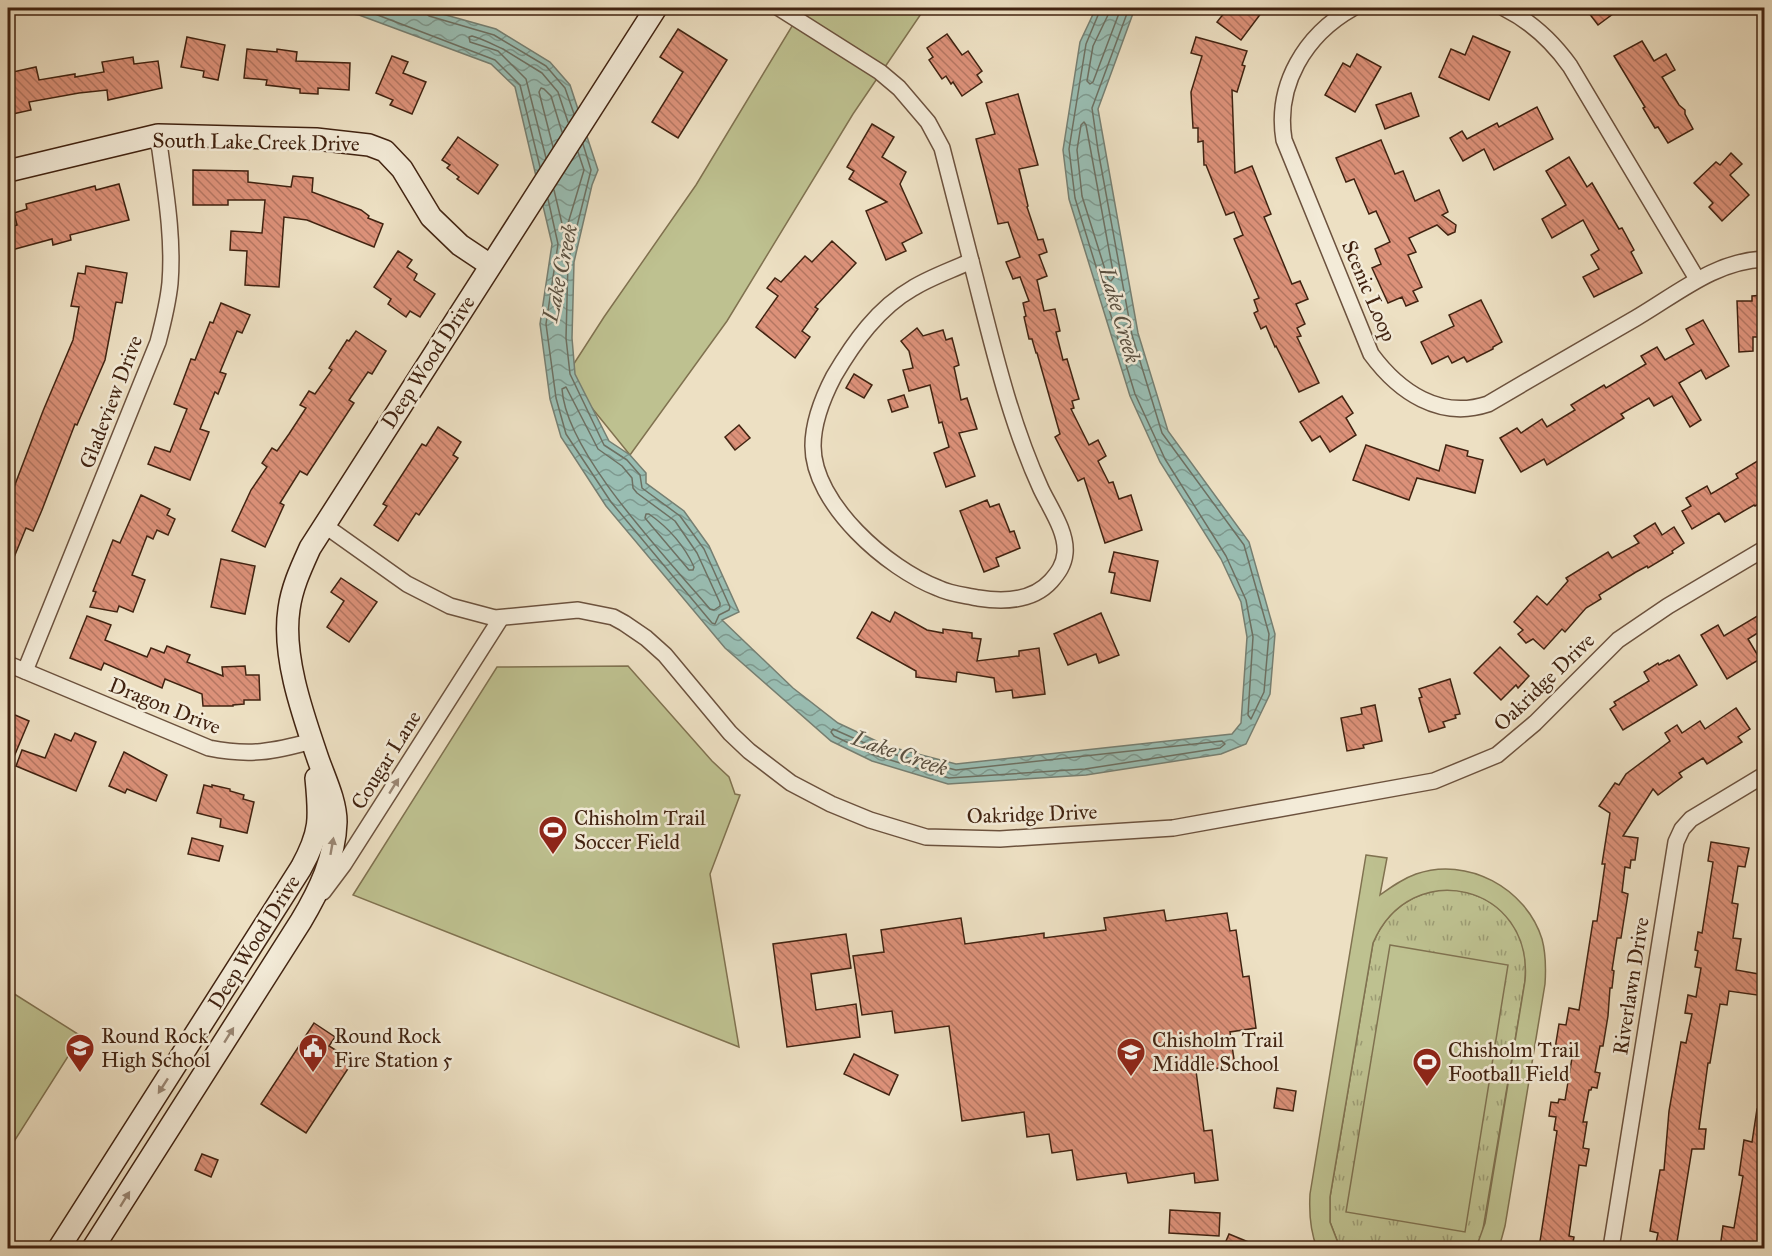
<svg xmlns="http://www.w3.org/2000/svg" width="1772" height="1256" font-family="'IM FELL Great Primer',serif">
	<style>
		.grass { fill: url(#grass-tufts); stroke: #807250; stroke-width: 1.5 }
		.park { fill: #bec190; stroke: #807250; stroke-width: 1.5 }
		.water { fill: url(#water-waves); stroke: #767f72; stroke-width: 1.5 }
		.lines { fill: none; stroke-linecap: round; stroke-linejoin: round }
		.shore { stroke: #6d7062; stroke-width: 1.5 }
		.building { fill: url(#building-back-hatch); stroke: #412311; stroke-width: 1.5 }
		.street-casing { stroke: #6c523e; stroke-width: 18 }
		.secondary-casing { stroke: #412311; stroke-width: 24 }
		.street { stroke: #f3ebd8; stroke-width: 15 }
		.secondary { stroke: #f3ebd8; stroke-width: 21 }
		.oneway { fill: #9a8774 }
		.labels { text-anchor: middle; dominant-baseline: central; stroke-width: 5; stroke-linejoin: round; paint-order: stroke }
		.street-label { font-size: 21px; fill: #412311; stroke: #f3ebd8 }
		.poi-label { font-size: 21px; fill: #412311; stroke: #f3ebd8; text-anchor: start }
		.water-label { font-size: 22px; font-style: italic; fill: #5b5141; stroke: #f3ebd8 }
	</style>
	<defs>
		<pattern id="grass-tufts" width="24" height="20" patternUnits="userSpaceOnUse" patternTransform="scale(1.5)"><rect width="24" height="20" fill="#bec190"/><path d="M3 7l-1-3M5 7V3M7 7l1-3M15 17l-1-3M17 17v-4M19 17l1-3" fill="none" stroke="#9c9c74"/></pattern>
		<pattern id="water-waves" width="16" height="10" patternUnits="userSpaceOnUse" patternTransform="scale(1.5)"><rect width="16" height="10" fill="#99bdb2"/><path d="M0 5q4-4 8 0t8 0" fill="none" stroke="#7e998f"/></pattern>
		<pattern id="building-back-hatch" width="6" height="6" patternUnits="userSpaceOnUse" patternTransform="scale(1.5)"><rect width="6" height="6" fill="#dc9179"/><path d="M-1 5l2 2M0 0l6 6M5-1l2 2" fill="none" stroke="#b47662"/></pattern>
	</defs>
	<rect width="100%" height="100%" fill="#ede0c3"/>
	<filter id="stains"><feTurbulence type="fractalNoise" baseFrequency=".00333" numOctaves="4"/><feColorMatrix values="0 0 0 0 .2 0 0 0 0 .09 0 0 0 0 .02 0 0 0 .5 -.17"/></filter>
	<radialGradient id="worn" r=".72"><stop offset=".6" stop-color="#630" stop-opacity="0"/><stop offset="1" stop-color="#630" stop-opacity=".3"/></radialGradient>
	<path class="grass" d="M1448 889C1499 894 1530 929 1525 981L1482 1235 1476 1248H1340L1330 1222V1197L1373 943C1387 910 1412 892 1448 889Z"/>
	<g class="park">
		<path d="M803 8H925L853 114 727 321 630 455 566 376 604 317 696 185Z"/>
		<path d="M628 666 712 761 729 777 735 794 740 795 710 874 739 1047 353 895 497 667Z"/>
		<path d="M1366 855 1387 858 1380 895C1391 887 1402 879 1416 874 1467 856 1526 888 1542 939 1546 954 1546 969 1545 984L1505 1226 1499 1248H1476L1485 1223 1525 981C1534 885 1411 854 1373 943L1330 1197V1222L1340 1248H1317C1310 1231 1309 1213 1310 1194Z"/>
		<path d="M1390 945 1508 965 1465 1232 1346 1212Z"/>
		<path d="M8 990 81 1036 8 1151Z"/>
	</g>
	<path class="water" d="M310 8H421L496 29 550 62 570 85 598 170 592 185 574 262 572 338 575 374 609 441 630 455 646 473V483L684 511 709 546 739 612 722 620 793 688 838 723 887 746 956 764 1232 734 1241 723 1247 637 1241 602 1221 559 1160 462 1130 396 1069 199 1063 150 1080 42 1096 8H1135L1098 109 1138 333 1168 431 1249 542 1275 634 1270 694 1246 744 1221 754 1086 775 948 784 872 761 831 741 725 648 606 506 561 437 550 399 540 324 552 244 515 87 491 64 359 15Z"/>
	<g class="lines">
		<g class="shore">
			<path d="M351 8 362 9 495 60 520 85 540 167"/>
			<path d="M424 8 425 13 429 16 494 35 546 66 565 88 574 114"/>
			<path d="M1101 8 1086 44 1069 149 1075 198 1135 394 1165 459 1226 556 1246 600 1253 637 1248 715 1251 719 1264 692 1269 634 1244 545 1162 433 1132 335 1098 150 1092 108 1129 8"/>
			<path d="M1109 8 1108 15 1093 46 1087 81 1090 84 1093 82 1121 8"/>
			<path d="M1084 122 1086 125 1114 277 1111 281 1108 279 1082 196 1077 150 1081 125Z"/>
			<path d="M553 147 539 92 541 88 544 89 551 96 562 132"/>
			<path d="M546 158 526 79 498 51 470 42 469 37 472 36C483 39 494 45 503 49L542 73 558 92 568 122"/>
			<path d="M554 190 563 228 566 230 584 170 578 152"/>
			<path d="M548 199 558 244 546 324 556 398 566 434 611 502 712 623 715 624 719 615 729 610 730 607 704 549 680 516 642 488 640 475 627 460 604 445 570 374 566 338 568 262 591 170 583 144"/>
			<path d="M566 387 598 449 622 466 632 478 633 488 637 493 675 521 697 553 720 603V606L714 610 710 609C668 559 566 454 562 389Z"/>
			<path d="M646 514H649C669 528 684 545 694 567L693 570H689L645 518Z"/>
			<path d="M833 729 885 752 956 770 1222 741 1225 744 1220 748 1085 769 949 778 874 755 834 736 831 732Z"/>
		</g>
	</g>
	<g class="building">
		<path d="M1228 8H1265L1241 40 1217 22Z"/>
		<path d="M1585 8H1621L1598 25Z"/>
		<path d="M678 29 727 60 678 138 652 122 683 72 660 57Z"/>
		<path d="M947 34 962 55 968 51 982 71 977 75 982 82 962 96 953 82 951 84 946 76 942 79 929 60 933 57 927 48Z"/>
		<path d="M1473 36 1510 52 1489 100 1439 77 1451 49 1465 55Z"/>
		<path d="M187 37 225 45 218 80 203 77 204 71 181 67Z"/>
		<path d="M1196 37 1247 51 1242 65 1245 66 1237 92 1232 90 1235 173 1252 166 1271 214 1264 217 1292 284 1300 281 1308 299 1296 304 1305 324 1297 328 1301 336 1297 337 1319 383 1299 392 1276 346 1275 347 1266 326 1261 329 1254 313 1258 311 1254 300 1259 298 1234 239 1243 235 1234 212 1226 215 1206 165H1204L1203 141 1198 142V128H1193L1191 92 1202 56 1191 53Z"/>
		<path d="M1642 41 1654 61 1666 54 1675 70 1662 77 1679 105 1685 110V114L1693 129 1668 143 1658 127 1655 128 1643 108 1645 107 1614 56Z"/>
		<path d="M247 49 277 52V49L297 52 296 61 350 63 349 90 318 88V94L300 93V89L266 85 267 80 244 78Z"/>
		<path d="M1357 54 1381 67 1355 112 1325 95 1343 63 1350 67Z"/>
		<path d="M392 56 408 62 403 73 426 82 412 114 390 105 393 100 376 93Z"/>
		<path d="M133 57 134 64 158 61 162 88 108 100 107 90 79 93 29 102 31 110 8 115V73L36 67 39 80 75 74V77L104 72 102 62Z"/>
		<path d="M1411 93 1419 116 1385 129 1376 105Z"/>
		<path d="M1018 94 1038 165 1019 169 1028 206 1027 207 1038 240 1043 239 1047 252 1039 255 1047 276 1037 280 1044 311 1055 309 1060 331 1056 332 1063 360 1067 359 1079 399 1072 401 1074 408 1071 409 1089 445 1098 440 1106 456 1098 461 1109 483 1113 482 1119 499 1131 495 1142 530 1105 543 1084 478 1078 481 1055 437 1060 434 1037 353H1036L1032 339H1029L1024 317 1026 316 1023 303 1029 301 1020 277 1013 279 1006 262 1020 257 1008 222 998 224 976 139 995 134 986 103Z"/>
		<path d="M1537 107 1553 139 1494 170 1484 149 1463 161 1450 138 1462 131 1467 139 1497 123 1499 127Z"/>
		<path d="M872 124 894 137 882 157 906 172 900 184 922 233 902 243 906 251 886 260 866 211 887 202 849 179 854 171 847 167Z"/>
		<path d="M458 137 498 165 478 194 457 179 459 177 447 168 450 165 442 160Z"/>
		<path d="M1381 140 1395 174 1403 171 1415 201 1439 190 1448 212 1442 215 1456 225 1455 232 1448 235 1437 225 1409 238 1416 252 1408 255 1422 287 1413 291 1418 301 1406 306 1402 297 1388 303 1372 268 1381 264 1375 249 1390 242 1376 211 1369 214 1354 179 1346 182 1336 158Z"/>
		<path d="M1731 153 1742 164 1730 175 1749 195 1722 221 1709 207 1713 203 1694 183 1716 162 1720 165Z"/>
		<path d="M1569 157 1587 187 1592 183 1619 229 1622 228 1634 250 1631 252 1642 273 1594 297 1583 277 1599 269 1591 255 1599 250 1583 220 1552 238 1542 219 1566 205 1546 171Z"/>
		<path d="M193 170 248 171V182L291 187 293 176 313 178 312 192 361 210 369 216 368 218 383 224 374 247 307 220 284 217 279 287 245 285 247 251 230 250 231 231 262 233 265 200H228V205H193Z"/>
		<path d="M119 184 129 220 70 235 71 240 53 245 52 239 8 251V228L17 225 14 213 27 209 26 204 95 186 96 190Z"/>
		<path d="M832 241 856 263 815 307 818 309 802 331 810 337 795 358 756 327 778 296 767 288 775 278 781 282 805 256 812 262Z"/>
		<path d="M398 251 412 260 407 267 417 274 414 280 435 294 420 317 410 311 406 317 388 304 391 299 374 287Z"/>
		<path d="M86 266 127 273 122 303 116 302 105 360 77 425 75 424 42 510 33 531 26 528 8 572V503L43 411 73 340 79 307 71 306 78 273 85 274Z"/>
		<path d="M1764 295V337H1753V351L1739 352 1737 301H1752V296Z"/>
		<path d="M1481 300 1502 342 1493 347V349L1467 362 1464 357 1452 363 1448 356 1432 364 1421 342 1454 326 1449 315Z"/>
		<path d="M221 303 250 315 242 333 237 331 220 372 226 374 218 394 215 392 200 429 209 432 190 480 148 464 155 447 170 452 187 409 174 404 191 359 195 360 210 322 213 323Z"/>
		<path d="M1703 320 1729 366 1706 379 1701 370 1679 383 1701 420 1690 427 1672 396 1654 406 1649 398 1621 414 1624 418 1547 465 1544 459 1521 472 1500 438 1517 428 1521 433 1542 419 1547 427 1575 410 1571 405 1604 385 1606 388 1646 364 1641 356 1657 347 1665 360 1694 344 1686 329Z"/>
		<path d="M917 328 923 336 943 330 946 340 952 338 959 365 954 367 961 400 967 398 977 429 959 433 975 476 946 487 934 453 949 447 942 422 939 423 930 385 909 391 903 370 913 368 909 351 901 341Z"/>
		<path d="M356 331 386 351 372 374 368 372 349 400 354 403 307 475 300 471 280 503 284 505 265 547 232 531 251 490 267 467 262 463 272 448 277 451 289 434 306 408 300 405 309 391 315 394 332 370 329 368 347 340 349 341Z"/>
		<path d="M854 374 872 385 864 398 846 388Z"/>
		<path d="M904 395 908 407 892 412 888 400Z"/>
		<path d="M1342 396 1353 413 1346 418 1356 435 1330 452 1320 436 1312 441 1300 422Z"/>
		<path d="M739 425 750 438 735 450 725 437Z"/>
		<path d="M438 427 461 442 453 455 458 458 419 515 416 513 398 541 374 525 387 506 383 504 422 444 426 446Z"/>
		<path d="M1366 445 1439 471 1446 445 1468 451 1467 456 1483 460 1475 493 1417 478 1409 500 1353 480Z"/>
		<path d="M1764 457V501L1755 506 1754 505 1725 522 1719 513 1692 529 1682 511 1691 506 1686 498 1707 486 1711 494 1738 478 1736 474Z"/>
		<path d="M141 495 170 509 167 515 175 519 168 535 157 530 153 539 147 536 132 575 145 580 133 612 119 606 117 612 90 607 96 592 93 591 113 540 120 543Z"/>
		<path d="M987 500 990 507 999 504 1010 532 1014 531 1020 548 996 558 999 566 984 572 960 511Z"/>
		<path d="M1655 523 1662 535 1674 527 1684 543 1672 551 1673 553 1648 568 1647 566 1636 572 1599 595 1601 599 1586 608 1565 632 1562 629 1544 649 1533 639 1526 643 1518 634 1523 630 1514 622 1537 596 1547 605 1568 581 1566 578 1608 552 1612 558 1639 543 1634 536Z"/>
		<path d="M1114 552 1158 561 1150 601 1111 593 1115 573 1109 572Z"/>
		<path d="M221 559 255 566 245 614 211 607Z"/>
		<path d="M341 578 377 602 349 642 327 627 344 601 331 592Z"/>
		<path d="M872 612 890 622 895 612 927 630 943 633V629L972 633V638L981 639 977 661 1019 656V651L1039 648 1045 694 1013 698 1012 690 996 692 994 678 957 672 956 682 916 677V671L857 638Z"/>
		<path d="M1764 612V629L1748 639 1760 659 1727 679 1701 635 1718 625 1724 636Z"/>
		<path d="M1101 613 1119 655 1099 663 1096 654 1068 665 1054 634Z"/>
		<path d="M87 616 111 625 105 640 147 657 151 648 164 653 167 646 190 655 187 662 223 676 222 667 245 666 246 675H259L260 700H244V704L233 705V706H203L202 694 165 679 162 688 104 663 101 670 70 658Z"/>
		<path d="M1500 647 1529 676 1518 688 1516 685 1501 700 1474 673Z"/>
		<path d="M1679 655 1697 685 1623 730 1610 709 1616 705 1614 702 1649 681 1644 672 1658 663 1659 665 1668 660 1669 661Z"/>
		<path d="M1450 679 1460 714 1455 715 1456 718 1443 722 1445 727 1429 732 1419 698 1422 697 1419 689Z"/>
		<path d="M1375 705 1382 741 1363 745 1364 748 1347 751 1341 718 1362 714 1361 708Z"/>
		<path d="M1736 708 1750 729 1738 737 1742 742 1707 764 1703 758 1679 773 1682 777 1658 795 1653 789 1623 836 1638 838 1635 860H1631L1630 868 1625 867 1622 892 1628 894 1621 938H1617L1612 970 1614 971 1612 988H1610L1608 1016 1603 1046H1600L1595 1072 1600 1073 1597 1088 1592 1087 1591 1090H1589L1583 1122H1587L1583 1148 1589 1149 1586 1166 1579 1165 1569 1236 1574 1237 1572 1248H1539L1557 1131 1554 1130 1556 1117 1549 1116 1551 1102 1558 1103 1559 1099 1565 1100 1572 1058 1554 1055 1559 1024 1566 1025 1569 1008 1579 1010 1593 921H1597L1605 864H1602L1610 813 1599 806 1615 783 1619 785 1626 774 1670 741 1665 733 1677 725 1682 733 1700 721 1705 729Z"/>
		<path d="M8 712 29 721 8 771Z"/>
		<path d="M75 733 96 742 76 791 16 766 22 750 45 758 55 734 71 741Z"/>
		<path d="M124 752 167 775 156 801 127 789 125 793 109 786Z"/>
		<path d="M204 785 212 787V785L230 789V791L244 795 243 799 254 802 247 833 220 827 221 819 197 813Z"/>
		<path d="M192 838 223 846 219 861 188 854Z"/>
		<path d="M1711 842 1749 848 1745 867 1738 866 1732 903 1738 904 1733 938 1741 939 1736 970 1764 975V996L1729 991 1727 1005 1720 1004 1710 1063H1708L1699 1129H1706L1704 1149H1692L1676 1248H1655L1658 1233 1650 1231 1660 1170H1664L1669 1111 1681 1042 1686 1043 1692 1014 1685 1013 1688 995 1696 997 1701 968 1695 967 1698 951 1695 950 1698 932 1702 933 1713 862 1708 861Z"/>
		<path d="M1164 910 1166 921 1227 913 1230 931 1236 930 1243 977 1249 976 1256 1028 1230 1032 1235 1066 1196 1071 1204 1131 1212 1130 1218 1180 1195 1183 1194 1173 1128 1183 1126 1173 1077 1180 1072 1150 1052 1153 1049 1134 1027 1137 1024 1112 962 1121 949 1026 895 1033 892 1011 862 1015 853 956 884 952 881 930 961 918 965 944 1044 933V938L1106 930 1104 918Z"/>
		<path d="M846 934 851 968 811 974 816 1010 856 1004 860 1037 787 1047 773 944Z"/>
		<path d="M314 1023 335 1037 329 1046 353 1061 306 1133 261 1104Z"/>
		<path d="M854 1054 898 1075 889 1095 844 1074Z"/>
		<path d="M1277 1088 1296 1091 1293 1111 1274 1108Z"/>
		<path d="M1757 1109H1764V1214L1760 1248H1720L1723 1226 1734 1228 1743 1176 1739 1175 1744 1140 1752 1142Z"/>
		<path d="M202 1154 218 1160 211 1177 195 1170Z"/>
		<path d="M1170 1210 1220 1213 1219 1236 1169 1233Z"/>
		<path d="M1229 1234 1263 1248H1223Z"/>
	</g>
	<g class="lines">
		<g class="street-casing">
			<g id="street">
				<path d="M779 8 880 72 899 88 928 122 942 148 971 261"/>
				<path d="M1353 8C1305 35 1275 85 1284 140L1371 354C1399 392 1440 420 1488 404 1537 375 1586 347 1636 318 1677 294 1715 261 1764 259"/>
				<path d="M1504 8C1532 22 1552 41 1570 66L1697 279"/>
				<path d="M971 261C991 338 1008 417 1041 489 1050 508 1067 532 1065 553 1064 565 1058 573 1051 581 1032 602 1003 602 978 598 964 595 950 594 938 588 888 569 813 504 813 446 813 422 823 397 834 376 854 342 878 308 913 288 931 277 952 270 971 261Z"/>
				<path d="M324 525 407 584 450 606 495 618 578 610 613 617 624 623 646 638 665 655 730 733 749 751 791 783 831 804 870 820 926 837 1000 839 1173 828 1434 781 1497 755 1535 723 1618 640 1668 606 1764 549"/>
				<path d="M8 664 209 748C249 756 273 752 312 741"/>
				<path d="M25 671 158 342C163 323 168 303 170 283 174 234 164 183 158 135"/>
				<path d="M323 892 344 864 501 618"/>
				<path d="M1611 1248 1676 842 1682 829 1691 819 1764 775"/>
			</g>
		</g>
		<g class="secondary-casing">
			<g id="secondary">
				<path d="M8 171 158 135 316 139 369 145 385 151 402 169 431 217 460 245 490 265"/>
				<path d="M59 1248 301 868C321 832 320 818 316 778"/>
				<path d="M93 1248 301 921C319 891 335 858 336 822 336 800 324 777 317 756 302 712 282 655 289 609 292 587 301 568 310 548L656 8"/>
			</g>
		</g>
		<use href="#street" class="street"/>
		<use href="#secondary" class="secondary"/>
	</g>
	<defs><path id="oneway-solid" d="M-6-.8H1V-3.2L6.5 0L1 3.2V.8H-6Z" transform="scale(1.5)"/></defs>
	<g class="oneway">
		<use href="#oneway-solid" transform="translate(394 786) rotate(-58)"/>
		<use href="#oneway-solid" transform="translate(332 846) rotate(-80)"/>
		<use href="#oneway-solid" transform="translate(229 1035) rotate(-58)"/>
		<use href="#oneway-solid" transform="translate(163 1086) rotate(123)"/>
		<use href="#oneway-solid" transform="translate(125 1199) rotate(-58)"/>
	</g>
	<defs>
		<g id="stadium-pin" transform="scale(1.5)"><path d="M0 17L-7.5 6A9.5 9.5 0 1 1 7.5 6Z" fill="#8f2418" stroke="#f3ebd8"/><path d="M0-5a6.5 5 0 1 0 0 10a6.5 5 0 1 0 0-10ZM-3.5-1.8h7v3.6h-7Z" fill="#fff"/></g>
		<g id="school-pin" transform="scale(1.5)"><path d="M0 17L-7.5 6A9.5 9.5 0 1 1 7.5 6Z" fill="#8f2418" stroke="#f3ebd8"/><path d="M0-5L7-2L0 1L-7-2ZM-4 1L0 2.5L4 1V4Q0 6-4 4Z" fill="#fff"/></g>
		<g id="civic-pin" transform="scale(1.5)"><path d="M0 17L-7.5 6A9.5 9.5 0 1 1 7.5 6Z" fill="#8f2418" stroke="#f3ebd8"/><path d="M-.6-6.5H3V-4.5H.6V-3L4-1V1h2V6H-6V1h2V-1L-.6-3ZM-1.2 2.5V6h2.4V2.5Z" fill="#fff"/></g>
	</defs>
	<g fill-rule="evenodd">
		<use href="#stadium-pin" x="553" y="830"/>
		<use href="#school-pin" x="80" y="1048"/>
		<use href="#civic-pin" x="313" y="1048"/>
		<use href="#school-pin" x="1131" y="1052"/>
		<use href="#stadium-pin" x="1427" y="1062"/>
	</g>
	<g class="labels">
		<g class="street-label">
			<text transform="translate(256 142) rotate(1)">South Lake Creek Drive</text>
			<text transform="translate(1369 291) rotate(67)">Scenic Loop</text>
			<text transform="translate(428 362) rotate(-57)">Deep Wood Drive</text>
			<text transform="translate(111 402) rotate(-69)">Gladeview Drive</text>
			<text transform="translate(1544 682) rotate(-44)">Oakridge Drive</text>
			<text transform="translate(165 706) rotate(22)">Dragon Drive</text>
			<text transform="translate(386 760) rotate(-58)">Cougar Lane</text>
			<text transform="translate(1032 814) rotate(-2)">Oakridge Drive</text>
			<text transform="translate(254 942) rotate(-58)">Deep Wood Drive</text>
			<text transform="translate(1631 986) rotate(-81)">Riverlawn Drive</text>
		</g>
		<g class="poi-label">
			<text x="574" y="818">Chisholm Trail<tspan x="574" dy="24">Soccer Field</tspan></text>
			<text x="101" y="1036">Round Rock<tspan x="101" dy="24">High School</tspan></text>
			<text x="334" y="1036">Round Rock<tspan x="334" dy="24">Fire Station 5</tspan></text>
			<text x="1152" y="1040">Chisholm Trail<tspan x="1152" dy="24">Middle School</tspan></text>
			<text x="1448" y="1050">Chisholm Trail<tspan x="1448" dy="24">Football Field</tspan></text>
		</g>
		<g class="water-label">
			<text transform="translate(560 273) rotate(-78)">Lake Creek</text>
			<text transform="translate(1120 315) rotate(74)">Lake Creek</text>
			<text transform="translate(900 753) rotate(19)">Lake Creek</text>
		</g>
	</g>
	<rect width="1772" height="1256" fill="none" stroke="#ede0c3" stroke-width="30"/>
	<rect x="9" y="9" width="1754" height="1238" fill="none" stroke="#412311" stroke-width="3"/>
	<rect x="15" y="15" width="1742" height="1226" fill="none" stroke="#412311" stroke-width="1.5"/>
	<rect width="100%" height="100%" filter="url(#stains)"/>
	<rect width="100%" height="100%" fill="url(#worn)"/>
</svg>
